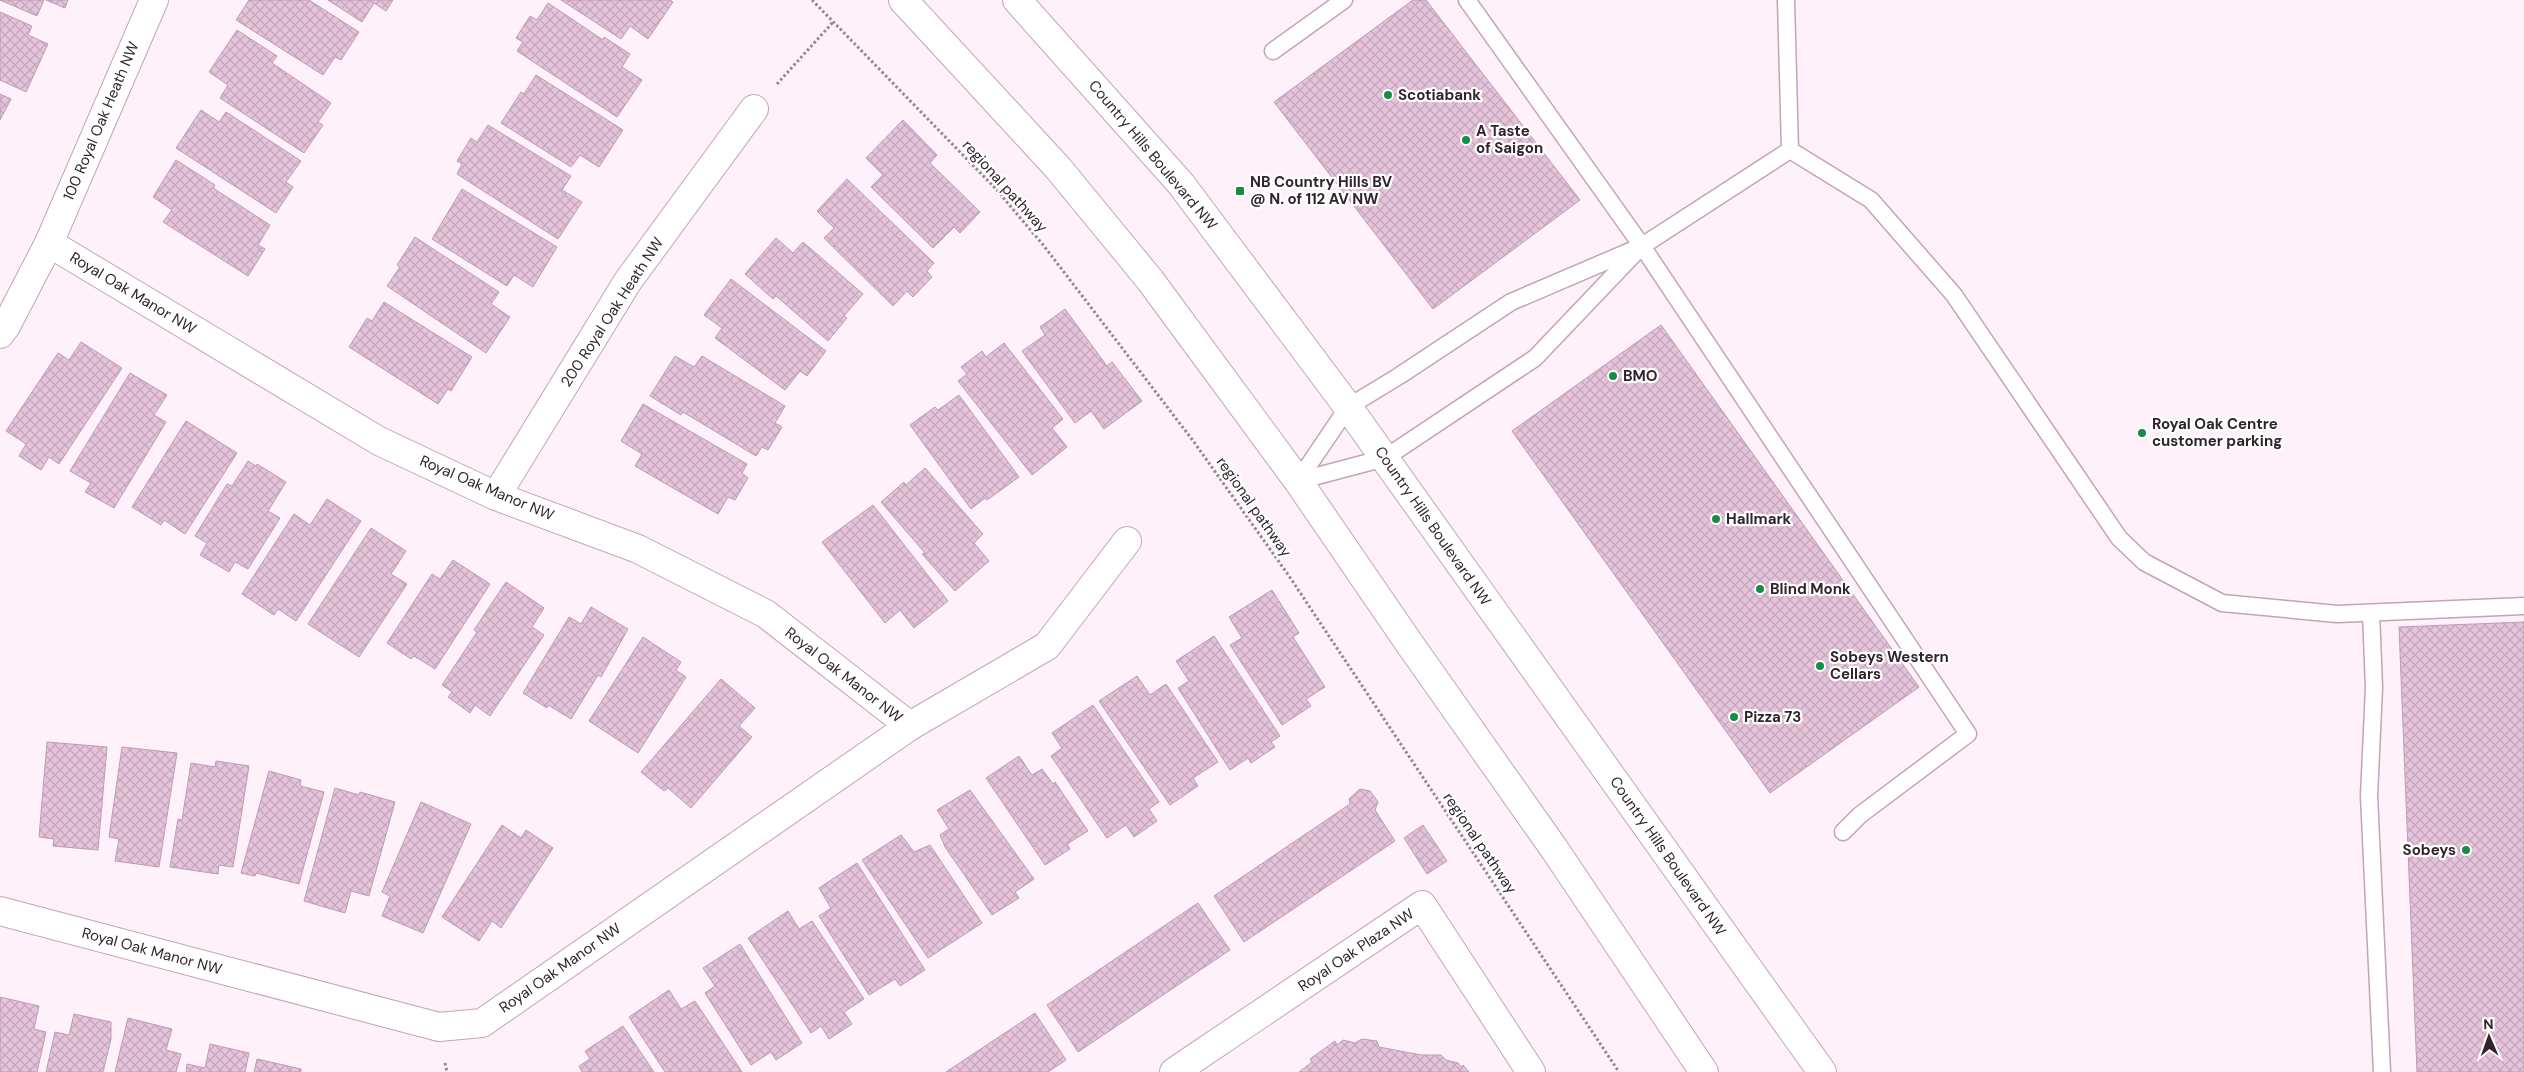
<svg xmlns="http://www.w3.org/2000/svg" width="2524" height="1072" font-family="'DM Sans',sans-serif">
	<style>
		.building { fill: url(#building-cross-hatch); stroke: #bd9cb2 }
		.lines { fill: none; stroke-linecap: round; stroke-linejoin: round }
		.lane-casing { stroke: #c4a3b9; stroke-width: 19 }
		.street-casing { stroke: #c4a3b9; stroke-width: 30 }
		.secondary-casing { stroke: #c4a3b9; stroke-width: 30 }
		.path { stroke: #948790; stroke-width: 3; stroke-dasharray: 2.5 2.5; stroke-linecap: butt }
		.lane { stroke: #fff; stroke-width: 16 }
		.street { stroke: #fff; stroke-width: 28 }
		.secondary { stroke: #fff; stroke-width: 28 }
		.poi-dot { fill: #188b45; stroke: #fff; stroke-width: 2 }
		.labels { text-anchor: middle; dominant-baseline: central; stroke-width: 4.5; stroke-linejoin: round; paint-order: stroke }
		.poi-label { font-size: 15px; font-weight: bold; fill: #31242d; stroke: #fff; text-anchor: start }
		.street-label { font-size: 15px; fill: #31242d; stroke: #fff }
	</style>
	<defs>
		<pattern id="building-cross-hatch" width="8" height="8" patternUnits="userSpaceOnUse" patternTransform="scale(1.25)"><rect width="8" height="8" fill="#e5c3da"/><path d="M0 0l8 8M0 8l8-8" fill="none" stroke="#c5a7bb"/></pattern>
	</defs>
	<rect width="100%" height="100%" fill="#fff1fa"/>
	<g class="building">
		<path d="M0 0H44L37 16Z"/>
		<path d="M46 0H68L65 8Z"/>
		<path d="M249 0H309L359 32 341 60 335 57 323 75 236 20Z"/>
		<path d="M328 0H393L386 11 374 3 362 22Z"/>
		<path d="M561 0H670L673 2 648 39 630 26 621 39Z"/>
		<path d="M1413 0H1426L1580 200 1433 309 1274 102Z"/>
		<path d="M548 3 603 40 604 37 630 54 622 67 642 80 617 117 517 51 523 42 516 38 530 16 537 20Z"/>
		<path d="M0 12 32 26 28 35 48 44 26 92 0 80Z"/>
		<path d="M237 30 277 56 272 63 331 103 318 122 323 125 304 153 220 98 228 85 209 72Z"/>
		<path d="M536 75 623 130 599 167 580 155 571 167 501 123 521 92 524 94Z"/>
		<path d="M0 94 11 99 0 120Z"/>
		<path d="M201 110 219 122 226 112 301 161 286 182 293 187 276 213 176 148Z"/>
		<path d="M903 120 937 155 930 163 980 212 960 233 954 227 933 248 871 187 883 175 866 158Z"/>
		<path d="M488 125 571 176 562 190 582 202 558 239 457 174 462 164 457 161 471 138 477 142Z"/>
		<path d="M176 160 215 185 213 188 270 225 258 245 265 249 248 276 163 222 172 210 153 197Z"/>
		<path d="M847 179 934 263 927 271 932 277 913 297 907 291 893 306 824 238 834 228 817 211Z"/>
		<path d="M462 189 557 247 533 287 514 275 507 286 432 239Z"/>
		<path d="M415 237 499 292 491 304 510 317 486 353 387 286 400 267 397 265Z"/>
		<path d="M776 238 793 253 803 242 863 294 844 316 847 318 828 341 776 296 773 299 745 274Z"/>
		<path d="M731 279 826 351 807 376 800 371 785 390 715 338 722 328 704 315Z"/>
		<path d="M384 302 472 357 451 391 448 389 438 404 349 347 367 318 372 321Z"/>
		<path d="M1065 309 1107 366 1112 362 1142 401 1104 429 1091 411 1075 423 1022 351 1045 335 1040 327Z"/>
		<path d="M1661 325 1919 687 1770 793 1512 431Z"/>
		<path d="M81 342 122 368 59 464 49 457 41 470 19 456 26 444 6 431 58 353 69 360Z"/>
		<path d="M1004 343 1063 419 1052 428 1067 447 1032 475 958 381 967 374 961 367 982 351 986 357Z"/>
		<path d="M675 356 694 367 702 356 785 406 775 423 782 427 768 450 762 447 756 456 683 412 681 415 650 396Z"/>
		<path d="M130 373 167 395 154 415 166 422 114 508 85 492 91 483 70 471Z"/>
		<path d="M959 395 1019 477 987 500 985 498 971 509 910 425 935 407 938 410Z"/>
		<path d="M643 404 747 464 742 473 748 478 735 500 728 497 718 514 635 466 642 454 621 441Z"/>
		<path d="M186 421 237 453 185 534 164 520 161 525 132 507Z"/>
		<path d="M248 461 256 466 257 464 286 482 268 511 280 518 248 569 235 562 229 572 200 555 207 543 195 536 227 484 232 486Z"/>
		<path d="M925 468 983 534 974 543 989 561 955 591 922 554 925 553 881 502 904 482 906 485Z"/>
		<path d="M327 499 361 521 296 621 278 609 274 615 242 594 294 514 310 525Z"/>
		<path d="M873 505 948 601 914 628 900 610 885 623 822 542Z"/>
		<path d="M371 528 406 551 391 574 407 584 359 657 308 624Z"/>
		<path d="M453 560 490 584 435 669 414 656 411 659 387 643 432 574 440 579Z"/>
		<path d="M506 582 544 608 532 627 544 635 490 716 475 705 470 713 448 697 452 692 442 685 477 632 474 630Z"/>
		<path d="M1272 590 1299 633 1293 637 1325 687 1306 699 1311 706 1282 725 1230 645 1242 638 1229 617Z"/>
		<path d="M591 607 628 629 601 677 598 675 571 719 548 705 547 708 523 693 569 617 581 624Z"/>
		<path d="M2524 622V1072H2417L2399 627Z"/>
		<path d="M1214 636 1280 736 1271 742 1275 747 1251 763 1248 758 1230 770 1178 688 1189 681 1176 661Z"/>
		<path d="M643 637 681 662 676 670 686 677 638 753 589 721Z"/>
		<path d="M1137 676 1150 695 1166 684 1218 762 1193 778 1198 786 1170 805 1099 701Z"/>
		<path d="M721 679 755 708 739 726 752 737 691 808 668 788 664 791 641 772Z"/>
		<path d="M1093 705 1159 802 1149 809 1157 821 1134 837 1126 825 1107 838 1051 756 1062 748 1052 733Z"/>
		<path d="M47 742 107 747 98 850 53 846 54 839 39 837Z"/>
		<path d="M122 747 177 753 159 867 115 861 119 839 109 837Z"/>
		<path d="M1019 756 1032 775 1042 769 1053 784 1055 782 1088 831 1067 844 1070 849 1045 865 986 778Z"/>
		<path d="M216 761 249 766 233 867 219 865 218 874 170 867 178 819 182 820 191 763 215 767Z"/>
		<path d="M269 771 301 780 300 786 324 792 299 884 256 873 255 876 241 873Z"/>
		<path d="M335 788 359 795 360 792 395 802 369 896 351 891 345 913 304 901Z"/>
		<path d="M1360 789 1370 791 1378 802 1375 810 1395 841 1244 942 1214 896 1350 804 1349 799Z"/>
		<path d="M970 790 1034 879 1015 892 1019 898 992 915 945 847 940 835 949 829 937 810Z"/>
		<path d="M421 802 471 824 423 933 382 916 390 896 382 892Z"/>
		<path d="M502 825 521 838 526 830 553 848 501 928 492 921 479 941 442 917Z"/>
		<path d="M1423 825 1447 861 1427 874 1404 838Z"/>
		<path d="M901 835 914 852 930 845 982 923 928 958 862 860Z"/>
		<path d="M857 863 925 970 900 986 895 979 869 995 819 916 831 908 819 888Z"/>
		<path d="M1198 903 1230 950 1078 1052 1047 1005Z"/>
		<path d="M788 911 799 929 812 921 864 999 844 1012 852 1024 829 1039 821 1026 811 1033 748 938Z"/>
		<path d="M740 944 802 1043 776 1060 771 1052 751 1065 705 993 715 986 703 968Z"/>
		<path d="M669 990 681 1009 695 1001 742 1072H665L629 1017Z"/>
		<path d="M0 997 39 1006 34 1029 46 1032 37 1072H0Z"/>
		<path d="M1035 1013 1066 1060 1048 1072H946Z"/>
		<path d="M74 1014 111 1022V1039L103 1072H46L55 1032 69 1035Z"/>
		<path d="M128 1018 172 1029 166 1050 181 1054 176 1072H115Z"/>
		<path d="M623 1026 654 1072H582L579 1066 590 1059 585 1051Z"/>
		<path d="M1362 1039 1377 1041 1379 1047 1421 1055H1441L1446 1060 1458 1063 1461 1067 1463 1065 1469 1072H1299L1312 1062 1310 1059 1335 1041 1337 1045 1343 1040 1355 1043Z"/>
		<path d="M210 1044 249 1053 245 1072H186L187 1064 205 1068Z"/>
		<path d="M257 1059 301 1069V1072H254Z"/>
	</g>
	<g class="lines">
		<g class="lane-casing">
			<g id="lane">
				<path d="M1467 0 1642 246 1968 734 1860 815 1843 832"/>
				<path d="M1786 0 1790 150"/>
				<path d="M1273 51 1344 0"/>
				<path d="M1790 150 1871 200 1954 295 2119 538 2144 562 2222 603 2337 614 2524 606"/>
				<path d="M1298 481 1348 407 1399 376 1511 302 1642 246 1790 150"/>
				<path d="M1298 481 1385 458 1535 358 1637 251"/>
				<path d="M2371 613 2374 687 2369 796 2382 1072"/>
			</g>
		</g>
		<g class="street-casing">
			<g id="street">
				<path d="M49 243 379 441 496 496 638 549 766 614 910 726"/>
				<path d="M0 334 6 326 49 243 154 0"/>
				<path d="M496 496 628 281 754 109"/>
				<path d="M0 911 439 1027 482 1023 910 726 1047 646 1127 541"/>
				<path d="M1174 1072 1422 905 1531 1072"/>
			</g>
		</g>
		<g class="secondary-casing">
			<g id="secondary">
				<path d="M903 0 1058 168 1150 280 1298 481 1409 643 1555 850 1704 1072"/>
				<path d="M1017 0 1181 184 1348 407 1822 1072"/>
			</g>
		</g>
		<g class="path">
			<path d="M812 0 995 188 1044 246 1194 442 1289 576 1619 1072"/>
			<path d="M777 84 834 21"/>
			<path d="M445 1063 447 1072"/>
		</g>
		<use href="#lane" class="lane"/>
		<use href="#street" class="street"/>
		<use href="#secondary" class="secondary"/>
	</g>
	<g class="poi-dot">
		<circle cx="1388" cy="95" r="5"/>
		<circle cx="1466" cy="140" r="5"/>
		<rect x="1235" y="186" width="10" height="10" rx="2.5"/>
		<circle cx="1613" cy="376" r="5"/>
		<circle cx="2142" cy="433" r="5"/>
		<circle cx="1716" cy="519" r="5"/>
		<circle cx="1760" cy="589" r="5"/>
		<circle cx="1820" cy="666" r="5"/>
		<circle cx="1734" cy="717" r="5"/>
		<circle cx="2466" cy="850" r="5"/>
	</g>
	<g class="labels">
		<g class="poi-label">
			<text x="1398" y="95">Scotiabank</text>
			<text x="1476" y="131">A Taste<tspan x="1476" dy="17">of Saigon</tspan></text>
			<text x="1250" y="182">NB Country Hills BV<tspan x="1250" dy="17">@ N. of 112 AV NW</tspan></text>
			<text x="1623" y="376">BMO</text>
			<text x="2152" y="424">Royal Oak Centre<tspan x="2152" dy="17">customer parking</tspan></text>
			<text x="1726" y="519">Hallmark</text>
			<text x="1770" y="589">Blind Monk</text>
			<text x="1830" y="657">Sobeys Western<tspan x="1830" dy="17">Cellars</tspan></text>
			<text x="1744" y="717">Pizza 73</text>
			<text x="2456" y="850" text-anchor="end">Sobeys</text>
		</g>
		<g class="street-label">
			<text transform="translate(101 121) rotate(-67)">100 Royal Oak Heath NW</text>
			<text transform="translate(1153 155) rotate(50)">Country Hills Boulevard NW</text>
			<text transform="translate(1005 186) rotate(48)">regional pathway</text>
			<text transform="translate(133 293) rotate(31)">Royal Oak Manor NW</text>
			<text transform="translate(612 312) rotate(-57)">200 Royal Oak Heath NW</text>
			<text transform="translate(487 488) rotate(23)">Royal Oak Manor NW</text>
			<text transform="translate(1254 507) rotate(55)">regional pathway</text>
			<text transform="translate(1433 526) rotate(55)">Country Hills Boulevard NW</text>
			<text transform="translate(844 675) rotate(38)">Royal Oak Manor NW</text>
			<text transform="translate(1480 843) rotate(56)">regional pathway</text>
			<text transform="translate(1668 856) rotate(55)">Country Hills Boulevard NW</text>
			<text transform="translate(1356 950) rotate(-34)">Royal Oak Plaza NW</text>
			<text transform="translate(152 951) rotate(15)">Royal Oak Manor NW</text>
			<text transform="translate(560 968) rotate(-35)">Royal Oak Manor NW</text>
		</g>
	</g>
	<g transform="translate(2489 1037) rotate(358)" stroke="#ffffff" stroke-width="4" paint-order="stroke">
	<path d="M0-4L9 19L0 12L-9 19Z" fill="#31242d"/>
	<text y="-8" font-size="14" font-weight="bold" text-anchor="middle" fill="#31242d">N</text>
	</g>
</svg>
